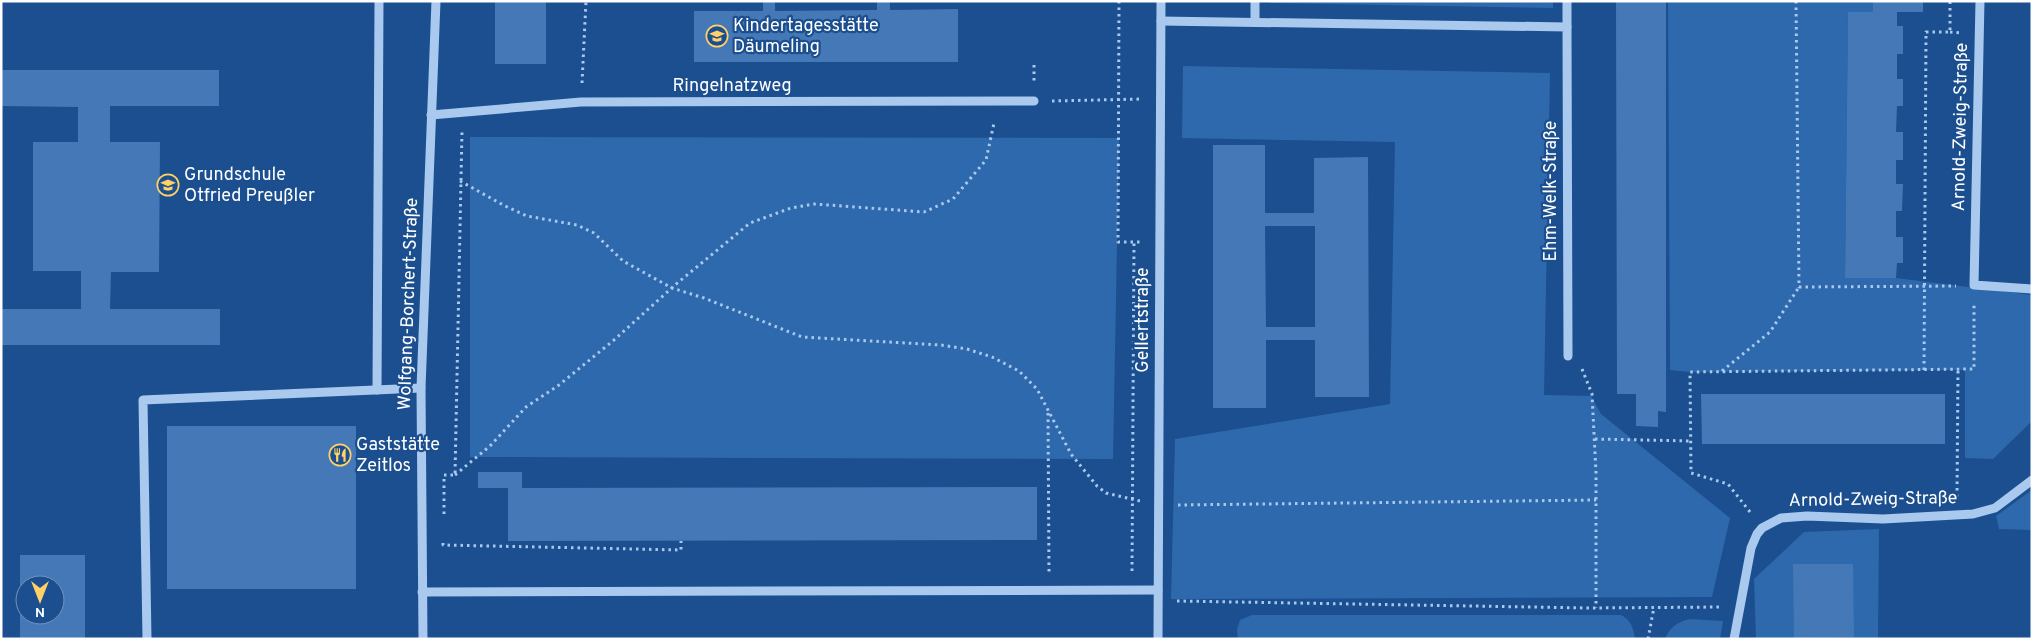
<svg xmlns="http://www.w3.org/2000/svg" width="2033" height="640" font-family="Overpass,sans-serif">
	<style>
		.green { fill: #2e69ad }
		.building { fill: #4478b7; fill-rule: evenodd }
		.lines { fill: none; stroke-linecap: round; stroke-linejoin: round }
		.path { stroke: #a9c9ee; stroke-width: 3; stroke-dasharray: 2.5 4; stroke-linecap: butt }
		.minor { stroke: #a9c9ee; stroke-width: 9 }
		.labels { text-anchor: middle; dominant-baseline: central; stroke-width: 4.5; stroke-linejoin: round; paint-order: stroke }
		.poi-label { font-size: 18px; fill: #fff; stroke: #1b4f8f; text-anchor: start }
		.street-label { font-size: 18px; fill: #fff; stroke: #1b4f8f }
	</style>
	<rect width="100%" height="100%" fill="#1b4f8f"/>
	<g class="green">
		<path d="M1270 1H1553V8L1270 3Z"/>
		<path d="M1668 1H1873V12L1848 13 1845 278H1896L2032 295V421L1993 459 1965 458V370L1690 372 1670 370Z"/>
		<path d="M1183 66 1550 73 1544 395 1591 396 1601 414 1730 518 1712 597 1171 599 1175 439 1390 404 1395 142 1182 138Z"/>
		<path d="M470 137 1119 138 1113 459 470 457Z"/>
		<path d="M2032 490V530L1999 529 1996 516Z"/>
		<path d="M1879 529 1878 639H1756L1754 579 1804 532Z"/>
		<path d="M1252 615H1621C1631 620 1633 627 1635 639H1238L1237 630 1240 620Z"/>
		<path d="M1690 619 1723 621 1720 639H1665C1670 627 1677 622 1690 619Z"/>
	</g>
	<g class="building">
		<rect x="495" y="1" width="51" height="63"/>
		<path d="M763 1H775V11L877 10V1H890V10L958 9V62H694V11H763Z"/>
		<path d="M1616 1H1666V412L1658 411V427L1636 426V394H1617Z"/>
		<path d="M1873 1H1923V12H1897V26H1903V54H1897V79H1903V106H1897L1896 132H1903V160H1896V184H1903L1902 211H1896V237H1903V263H1897L1896 278H1845L1848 12H1873Z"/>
		<path d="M1 70H219V106H110V142H160L159 272H111L110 309H220V345H1V309H81V271H33V142H78V107L1 106Z"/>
		<path d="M1213 145H1265V213H1314V158L1368 157 1369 397H1315V340H1266V408H1213ZM1265 226H1315V327H1266Z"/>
		<path d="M1701 394H1945V444H1702Z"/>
		<rect x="167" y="426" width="189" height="163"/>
		<path d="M478 472H522V488L1037 487V540L508 541V488H478Z"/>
		<path d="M20 555H85V639H20ZM25 585H55V615H25Z"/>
		<path d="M1793 564H1853L1854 637 1794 638Z"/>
	</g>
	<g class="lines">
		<g class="path">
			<path d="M1119 1 1118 242H1142"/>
			<path d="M1796 1 1799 287 1956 286"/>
			<path d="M1950 32 1962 33"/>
			<path d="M1034 65V83"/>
			<path d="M582 83 586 1"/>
			<path d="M1052 101 1143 99"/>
			<path d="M460 181 505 206 527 216 577 225 594 233 623 261 672 288 704 298 802 337 941 345 967 349 992 357 1019 371 1037 389 1071 454 1097 486 1106 493 1140 501"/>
			<path d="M1582 369 1592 394 1596 473V608"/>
			<path d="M1924 370 1926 32H1950V1"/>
			<path d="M1722 371 1770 332 1799 287"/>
			<path d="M1048 413 1049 572"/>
			<path d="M1595 439 1691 441"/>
			<path d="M455 475 490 446 526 407 559 385 614 340 675 285 750 223 791 208 814 204 924 212 953 199 986 160 994 123"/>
			<path d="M1957 497 1958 370"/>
			<path d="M1178 505 1596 500"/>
			<path d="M1750 512 1728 484 1691 473 1690 372 1974 369V303"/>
			<path d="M444 514V475H455L462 131"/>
			<path d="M443 543V545L681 550V541"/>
			<path d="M1132 571 1134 242"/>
			<path d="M1177 601 1589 608 1721 607"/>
			<path d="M1648 639 1654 607"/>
		</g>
		<g class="minor">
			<path d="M1255 1V22"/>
			<path d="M1980 1 1974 285 2032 289"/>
			<path d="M1161 21 1567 27 1568 356"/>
			<path d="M1567 27V1"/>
			<path d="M431 115 581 102 1034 101"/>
			<path d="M377 390 379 1"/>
			<path d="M422 592 1158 590"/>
			<path d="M147 639 143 400 421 388"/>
			<path d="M423 639 421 388 436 1"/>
			<path d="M1158 639 1161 1"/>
			<path d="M1734 639 1751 548 1757 534 1762 528 1781 518 1807 516 1883 519 1973 514 1995 508 2032 480"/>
		</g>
	</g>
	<defs>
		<g id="school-ring" transform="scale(1.125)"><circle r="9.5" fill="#1b4f8f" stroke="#ffd166" stroke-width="1.5"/><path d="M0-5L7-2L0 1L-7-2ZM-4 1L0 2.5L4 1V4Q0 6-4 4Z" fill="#ffd166"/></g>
		<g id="restaurant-ring" transform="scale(1.125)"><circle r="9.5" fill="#1b4f8f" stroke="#ffd166" stroke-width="1.5"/><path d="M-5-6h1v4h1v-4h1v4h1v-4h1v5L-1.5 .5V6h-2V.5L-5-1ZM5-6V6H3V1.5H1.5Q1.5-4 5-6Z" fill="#ffd166"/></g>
	</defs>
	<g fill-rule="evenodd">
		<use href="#school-ring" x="717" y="36"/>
		<use href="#school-ring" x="168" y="185"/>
		<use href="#restaurant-ring" x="340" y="455"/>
	</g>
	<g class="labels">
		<g class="poi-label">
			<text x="733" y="26">Kindertagesstätte<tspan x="733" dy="21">Däumeling</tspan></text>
			<text x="184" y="175">Grundschule<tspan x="184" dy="21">Otfried Preußler</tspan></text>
			<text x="356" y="445">Gaststätte<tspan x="356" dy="21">Zeitlos</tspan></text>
		</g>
		<g class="street-label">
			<text x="732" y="86">Ringelnatzweg</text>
			<text transform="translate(1961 127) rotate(-89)">Arnold-Zweig-Straße</text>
			<text transform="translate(1551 191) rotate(-90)">Ehm-Welk-Straße</text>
			<text transform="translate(409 304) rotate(-88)">Wolfgang-Borchert-Straße</text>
			<text transform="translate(1143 320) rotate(-90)">Gellertstraße</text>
			<text transform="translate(1873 500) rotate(-1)">Arnold-Zweig-Straße</text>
		</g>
	</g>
	<rect width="2033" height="640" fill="none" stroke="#ffffff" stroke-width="5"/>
	<g transform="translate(40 600) rotate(180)"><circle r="24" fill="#1b4f8f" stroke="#7695bc"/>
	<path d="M0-4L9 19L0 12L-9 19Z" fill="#ffd166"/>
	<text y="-8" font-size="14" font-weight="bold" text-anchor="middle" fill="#ffffff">N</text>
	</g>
</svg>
